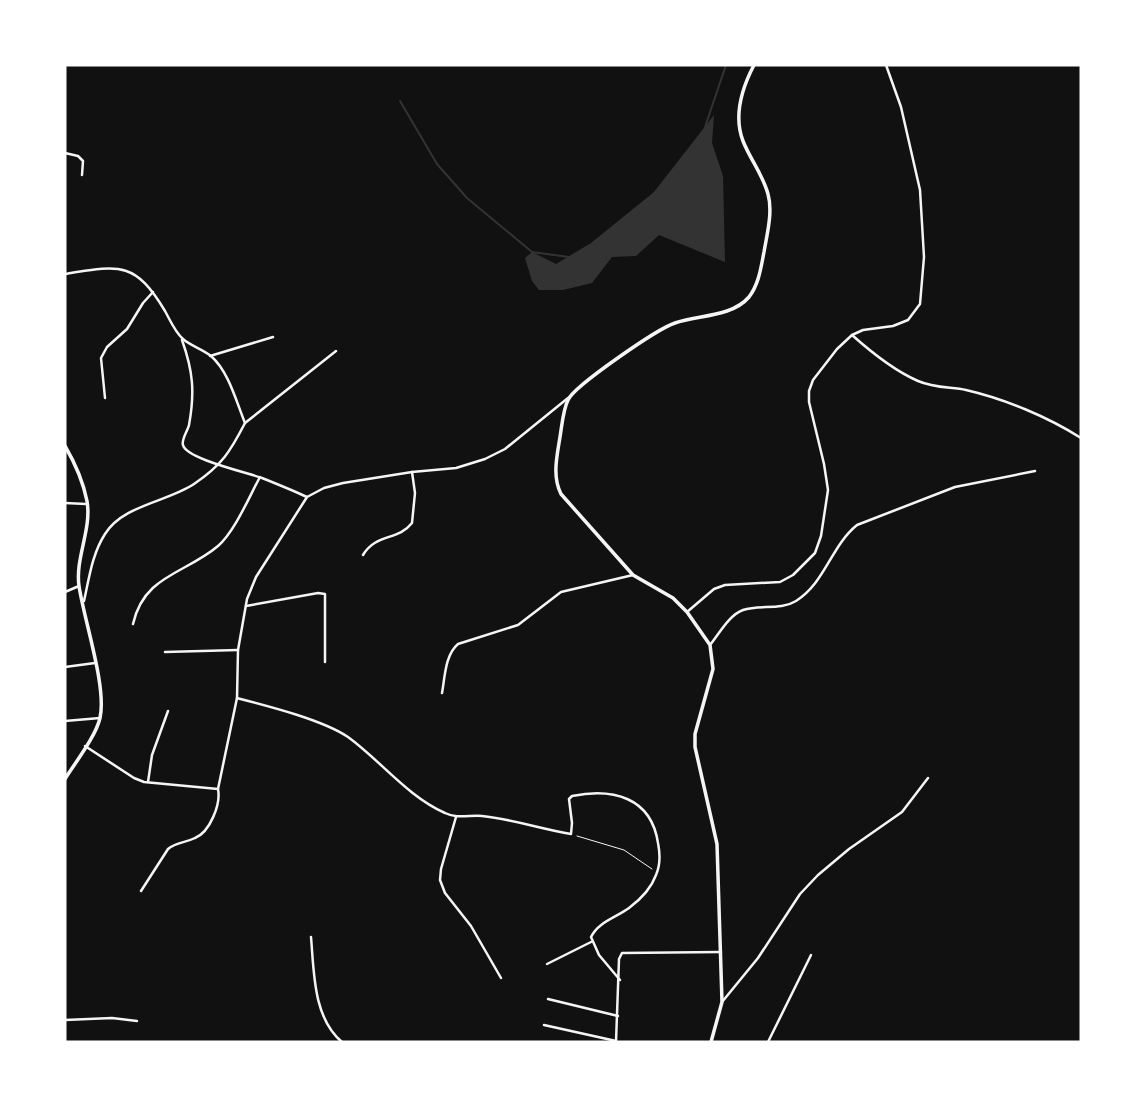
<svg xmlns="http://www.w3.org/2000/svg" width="1146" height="1107" font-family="'PT Serif',serif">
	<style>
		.water { fill: #333 }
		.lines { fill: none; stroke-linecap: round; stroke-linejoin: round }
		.stream { stroke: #333; stroke-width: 2 }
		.path { stroke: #f5f5f5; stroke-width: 1 }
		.minor { stroke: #f5f5f5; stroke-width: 2.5 }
		.tertiary { stroke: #f5f5f5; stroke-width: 3.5 }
	</style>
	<rect width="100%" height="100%" fill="#111"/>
	<path class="water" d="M714 115 712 143 723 176 725 262 659 235 636 256 612 257 592 283 563 290H539L532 281 525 258 532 252 556 264 591 243 654 192Z"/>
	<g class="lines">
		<g class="stream">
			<path d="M400 101 437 164 467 198 532 252 569 257"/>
			<path d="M705 127 726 65"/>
		</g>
		<path class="path" d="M577 836 624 850 652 869"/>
		<g class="minor">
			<path d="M65 153 78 156 83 161 82 175"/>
			<path d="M65 274C120 265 135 261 165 311 170 320 175 332 183 339 191 346 202 349 211 356 229 372 236 401 245 423 230 452 222 465 194 484 167 502 123 505 105 534 92 554 89 579 84 601"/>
			<path d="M852 335C871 352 895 371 918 381 934 388 951 387 966 390 1005 399 1048 417 1081 438"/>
			<path d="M182 340C193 371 195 392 189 425 188 430 181 440 183 445 186 459 249 473 262 478 277 484 292 490 307 497"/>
			<path d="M210 356 273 337"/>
			<path d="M105 398 101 358 107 347 127 329 143 303 153 292"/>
			<path d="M245 423 336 351"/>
			<path d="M65 503 86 504"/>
			<path d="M363 555C376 533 398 541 412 523L415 493 412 472"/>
			<path d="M65 592 79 586"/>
			<path d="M246 606 318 593 325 594V662"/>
			<path d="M687 612 714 589 725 585 780 582 793 575 815 553 821 536 828 490 824 464 809 402V391L813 380 837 349 852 335 863 330 893 326 908 320 920 304 924 257 920 190 901 107 886 65"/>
			<path d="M133 624C144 575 185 574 218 546 235 531 249 497 260 477"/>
			<path d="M710 645C719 634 729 615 743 610 760 604 780 611 796 601 825 583 831 546 857 525L955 487 1035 471"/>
			<path d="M165 652 238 650"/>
			<path d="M65 667 95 663"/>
			<path d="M442 693C445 677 445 655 458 644L518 625 561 592 633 575"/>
			<path d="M237 698C268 706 323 720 348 737 381 761 407 796 445 813 457 819 469 815 482 816 512 819 541 829 571 834L572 823 569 799 572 796C613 788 651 797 658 843 660 853 660 866 656 875 651 889 641 899 629 908 617 917 598 922 591 937L599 955 620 980"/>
			<path d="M65 721 100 718"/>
			<path d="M85 746 134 778 144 782 218 789"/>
			<path d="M148 782 152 755 168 711"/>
			<path d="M456 817 441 869 440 880 445 893 471 926 501 978"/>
			<path d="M141 891 168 849C176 842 185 843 195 838 210 832 221 804 218 789L237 698 238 650 247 599 256 577 307 497 324 488 343 483 412 472 456 468 485 459 505 449 568 398"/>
			<path d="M311 937C314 971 313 1018 342 1042"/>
			<path d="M547 964 591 942"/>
			<path d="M548 999 618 1016"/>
			<path d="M722 1002 758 958 800 894 818 875 849 849 902 812 928 778"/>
			<path d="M65 1020 112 1018 137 1021"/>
			<path d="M544 1025 616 1041"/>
			<path d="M616 1042 619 959 622 953 721 952"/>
			<path d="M768 1042 811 955"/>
		</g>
		<g class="tertiary">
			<path d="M65 446C75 463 83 481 87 501 92 529 75 558 79 586 84 620 107 687 100 718 96 736 75 763 65 779"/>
			<path d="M711 1042 722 1002 717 844 695 747V734L713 669 710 645 687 612 673 598 633 575 561 494C552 476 557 456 560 437 562 425 563 410 568 400 574 386 657 329 675 323 698 315 732 317 749 297 759 284 761 267 764 252 767 234 773 212 768 194 763 175 750 159 743 141 733 115 742 88 754 65"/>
		</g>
	</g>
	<rect width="1146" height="1107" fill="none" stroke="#ffffff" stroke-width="133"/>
</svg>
